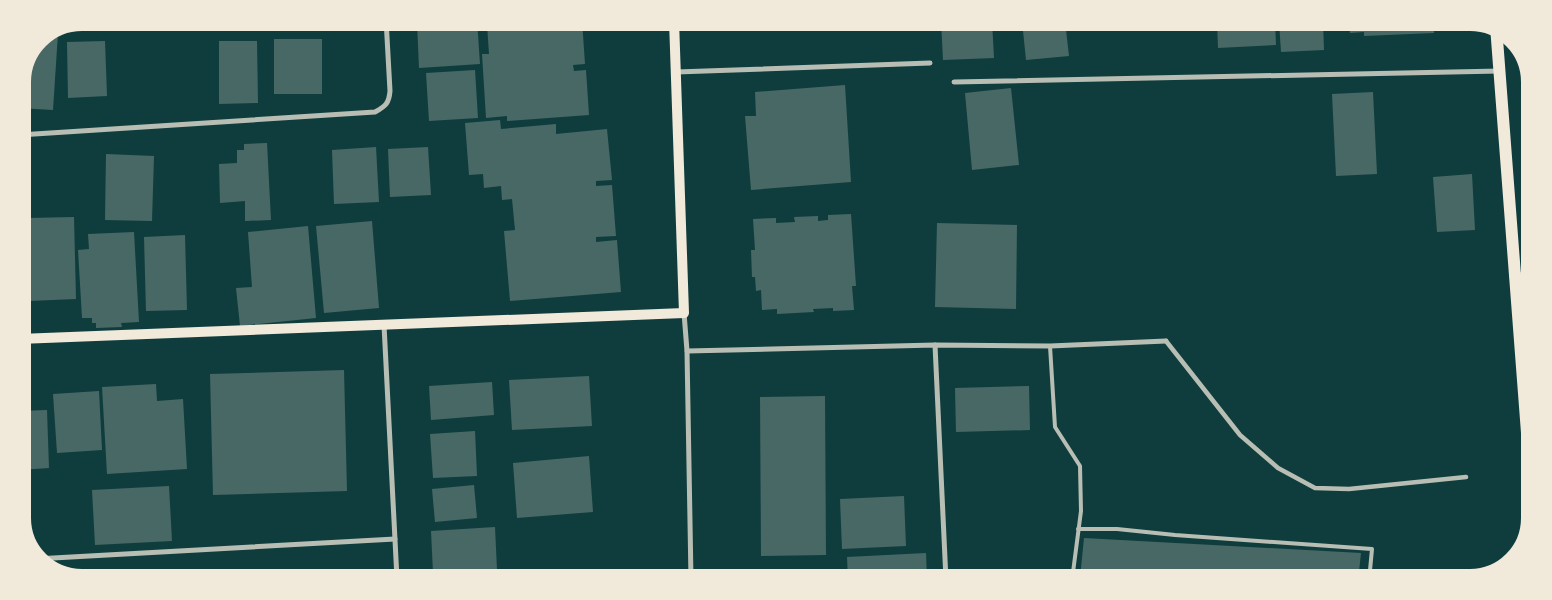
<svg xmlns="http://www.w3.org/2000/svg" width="1552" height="600" font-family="Montserrat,sans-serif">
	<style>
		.building { fill: #486865 }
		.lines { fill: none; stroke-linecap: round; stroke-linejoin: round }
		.service { stroke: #b8beb3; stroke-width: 4 }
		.pedestrian { stroke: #b8beb3; stroke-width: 4.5 }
		.minor { stroke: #b8beb3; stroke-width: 5 }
		.tertiary { stroke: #b8beb3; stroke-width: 9 }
		.secondary { stroke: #f1e9da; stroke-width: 10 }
		.primary { stroke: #f1e9da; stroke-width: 12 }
		.rim { fill: none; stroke: #f1e9da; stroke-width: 6 }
	</style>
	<rect width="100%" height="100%" fill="#0f3d3e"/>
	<g class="building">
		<path d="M82 19H104V24L62 28Z"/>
		<path d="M115 19H161L162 24 115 26Z"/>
		<path d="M227 19H269V23L228 26Z"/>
		<path d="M274 19H328V21L274 24Z"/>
		<path d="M454 20H477L480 64 419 68 417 22Z"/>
		<path d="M480 20H582L585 64 573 65 574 71 586 70 589 115 507 121V116L486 118 482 54H489L487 24 480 25Z"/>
		<path d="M941 21H992L994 58 943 60Z"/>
		<path d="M1022 21H1065L1069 56 1026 60Z"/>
		<path d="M1217 22H1275L1276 45 1218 48Z"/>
		<path d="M1279 22H1323L1324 50 1281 52Z"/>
		<path d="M1349 22H1433L1434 33 1364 36V32L1350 33Z"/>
		<path d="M48 33H58L53 110 19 108V78L37 37Z"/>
		<rect x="274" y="39" width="48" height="55"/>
		<path d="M105 41 107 96 68 98 67 42Z"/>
		<path d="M219 41H257L258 103 219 104Z"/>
		<path d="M475 70 478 118 429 121 426 73Z"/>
		<path d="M845 85 851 182 751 190 745 116H756L755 92Z"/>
		<path d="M1011 88 1019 165 972 170 965 93Z"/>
		<path d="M1373 92 1377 174 1336 176 1332 94Z"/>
		<path d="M500 120 501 129 556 124V134L607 129 612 180 596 181V186L612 185 616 236 596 237V242L617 240 621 292 510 301 504 231 515 230 512 199 502 200 501 186 484 188 483 174 469 175 465 123Z"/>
		<path d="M267 143 271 220 245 221V201L220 203 219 164 237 163V150H244V144Z"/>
		<path d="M376 147 379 202 334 204 332 150Z"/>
		<path d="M428 147 431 195 390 197 388 149Z"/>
		<path d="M106 154 154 156 152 221 105 220Z"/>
		<path d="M1472 174 1475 230 1437 232 1433 177Z"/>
		<path d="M851 214 856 286H852L854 310 833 311V308L813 309 814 312 777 314V309L762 310 761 290 756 291 755 277H752L751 250H755L753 219 776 218V223L795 222 794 217 818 216V221L828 220V215Z"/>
		<path d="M74 217 76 299 29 301 28 218Z"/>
		<path d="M372 221 379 308 324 313 316 226Z"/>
		<path d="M937 223 1017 225 1016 309 935 307Z"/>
		<path d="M308 226 316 318 240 326 236 288 252 287 248 232Z"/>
		<path d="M134 232 139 322 121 323 122 327 96 328V323H92V318H82L78 250 89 249 88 234Z"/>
		<path d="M185 235 187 310 146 311 144 237Z"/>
		<path d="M344 370 347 491 213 495 210 374Z"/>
		<path d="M589 376 592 426 512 430 509 380Z"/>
		<path d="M492 382 494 415 431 420 429 386Z"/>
		<path d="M156 384 157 401 183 399 187 469 107 474 102 387Z"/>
		<path d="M1029 386 1030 430 956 432 955 388Z"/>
		<path d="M99 391 102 450 57 453 53 394Z"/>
		<path d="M825 396 826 555 761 556 760 397Z"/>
		<path d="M47 410 49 468 19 470V411Z"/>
		<path d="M475 431 477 476 433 478 430 434Z"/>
		<path d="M589 456 593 512 517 518 513 463Z"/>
		<path d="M474 485 477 518 435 522 432 489Z"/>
		<path d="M169 486 172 541 95 545 92 490Z"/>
		<path d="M904 496 906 546 842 549 840 499Z"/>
		<path d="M495 527 497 570 433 573 431 531Z"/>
		<path d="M1084 538 1361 553 1358 581 1084 580V578H1080Z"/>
		<path d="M926 553 927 580H848L847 557Z"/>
		<path d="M507 575 508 579H481V577Z"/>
	</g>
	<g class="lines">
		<g class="service">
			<path d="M1050 346 1055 427 1080 466 1081 511 1072 580"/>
			<path d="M1078 529H1117L1175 535 1372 549 1369 581"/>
		</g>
		<path class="pedestrian" d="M1166 341 1240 435 1278 468 1315 488 1349 489 1466 477"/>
		<g class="minor">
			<path d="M676 72 930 63"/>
			<path d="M954 82 1500 71"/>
			<path d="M19 135 375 112C386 106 389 103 390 91L386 19"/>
			<path d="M684 313 687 351 691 579"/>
			<path d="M384 325 397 579"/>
			<path d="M935 345 946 580"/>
			<path d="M687 351 935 345 1050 346 1166 341"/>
			<path d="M35 559 395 539"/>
		</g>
		<path class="tertiary" d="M1514 277 1532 276"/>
		<path class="secondary" d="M19 339 684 313 674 20"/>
		<path class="primary" d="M1496 26 1530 472"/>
	</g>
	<path d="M0 0H1552V600H0ZM82 28H1470A54 54 0 0 1 1524 82V518A54 54 0 0 1 1470 572H82A54 54 0 0 1 28 518V82A54 54 0 0 1 82 28Z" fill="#f1e9da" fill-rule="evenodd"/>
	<path class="rim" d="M82 28H1470A54 54 0 0 1 1524 82V518A54 54 0 0 1 1470 572H82A54 54 0 0 1 28 518V82A54 54 0 0 1 82 28Z"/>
</svg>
